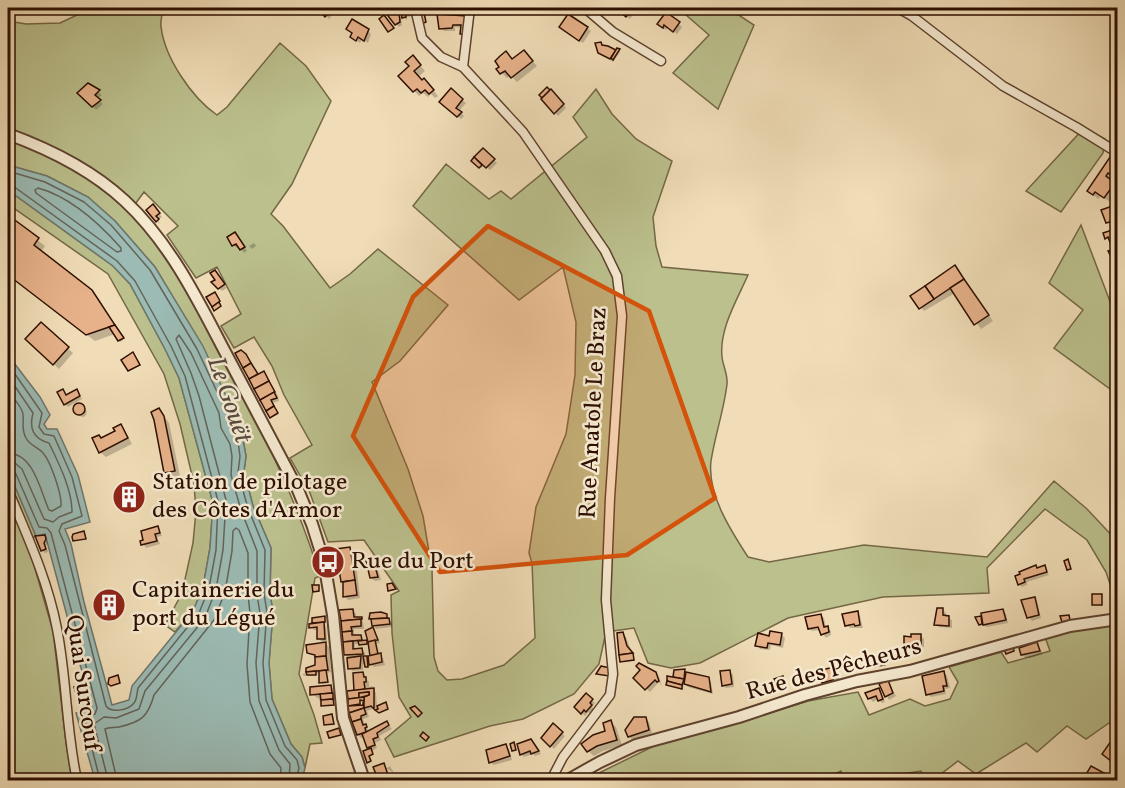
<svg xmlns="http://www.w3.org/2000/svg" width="1125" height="788" font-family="Vollkorn,serif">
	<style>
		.green { fill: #bbc08d; stroke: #746746; stroke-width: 1.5 }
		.water { fill: #9bbbb4; stroke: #6f766c; stroke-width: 1.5 }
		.shadow { fill: #0003; fill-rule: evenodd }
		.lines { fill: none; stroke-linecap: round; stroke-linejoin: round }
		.shore { stroke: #64645a; stroke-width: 1.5 }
		.building { fill: #e7b28a; stroke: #2d0e00; stroke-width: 1.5 }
		.minor-casing { stroke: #5e422e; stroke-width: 11 }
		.tertiary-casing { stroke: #5e422e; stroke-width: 14 }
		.minor { stroke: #f5e9d0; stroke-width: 8 }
		.tertiary { stroke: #f5e9d0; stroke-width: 10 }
		.marked { fill: #d5520b; fill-opacity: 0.2; stroke: #d5520b; stroke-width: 4.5; stroke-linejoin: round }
		.labels { text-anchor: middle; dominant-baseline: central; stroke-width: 5; stroke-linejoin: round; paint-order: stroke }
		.street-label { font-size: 24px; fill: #2d0e00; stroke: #f5e9d0 }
		.poi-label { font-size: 24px; fill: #2d0e00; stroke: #f5e9d0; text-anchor: start }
		.water-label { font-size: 26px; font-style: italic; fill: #544b3f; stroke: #f5e9d0 }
	</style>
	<rect width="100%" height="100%" fill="#f0ddb7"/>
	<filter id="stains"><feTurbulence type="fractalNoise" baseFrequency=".00333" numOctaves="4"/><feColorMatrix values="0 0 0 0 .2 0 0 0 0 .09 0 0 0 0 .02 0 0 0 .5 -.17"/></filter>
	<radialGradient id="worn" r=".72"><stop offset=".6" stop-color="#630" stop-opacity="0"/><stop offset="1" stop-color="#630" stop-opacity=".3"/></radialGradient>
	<g class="green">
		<path d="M92 8H163C163 13 160 20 161 26 164 57 192 98 217 115L227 107 280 43 306 66 331 101 292 184 271 214 283 226 330 288 350 274 378 249 448 305 400 361 372 382 408 469 423 516 432 569 434 657 438 671 447 680 462 679 504 665 535 638 532 563 529 553 536 507 566 434 575 375 576 322 563 267 519 300 413 206 446 164 489 199 501 191 511 199 587 137 573 117 596 89 612 114 636 139 672 161 653 217 656 246 662 267 748 275C737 300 719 329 722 357 723 366 728 375 727 384 724 410 715 435 711 461 707 494 731 531 748 557L769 562 864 545 987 557 1054 481 1087 509 1117 541V605L1106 572 1087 540 1045 509 987 568 989 593 883 597 788 618 700 663 671 668 648 663 634 628 606 632 599 664 574 694 523 719 490 726 394 757 385 739 411 717 399 697 392 633 391 595 399 591 364 540 328 542 310 493 290 458 312 445 284 395 272 366 254 337 234 348 221 326 241 314 217 267 196 278 167 235 178 226 144 192 130 211C159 240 179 279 199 314 246 398 292 484 320 576L315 578 299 674 314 715 322 743 310 744 305 768 302 757 291 744 272 699 269 663 273 612 270 594 271 548 253 506 244 471 246 456 243 440 234 423 232 409 202 346 155 267 115 221 88 197 47 176 8 165V21L26 24 60 23Z"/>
		<path d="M678 8H728L754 25 718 109 673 73 709 35Z"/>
		<path d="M1084 128 1105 139 1103 153 1061 212 1026 191Z"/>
		<path d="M8 190 113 266 130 284 165 349 179 378 213 503 210 548 203 587 193 611 175 632 165 625 182 593 193 543 196 511 194 484 180 424 164 374 108 274 8 204Z"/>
		<path d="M1081 225 1117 320V394L1054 348 1083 310 1049 283Z"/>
		<path d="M8 470 36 536 27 541 53 631 66 743 72 780H8Z"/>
		<path d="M1117 624V730L1109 723 1086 739 1067 726 1037 752 1026 743 976 774 958 761 933 780H925L921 771 862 780H844L841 771 821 780H599L597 774 658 744 729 726 808 701 858 692 869 715 910 699 925 706 950 699 958 682 949 667 1001 652 1008 663 1050 651 1045 637 1093 627Z"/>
	</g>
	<path class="water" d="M8 165 47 176 88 197 115 221 155 267 203 346 232 409 234 423 243 440 246 456 244 471 253 506 271 548 270 594 273 612 269 663 272 699 291 744 302 757 305 768 302 780H95L76 713 92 709 45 534 36 536 8 470V355L40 397 50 415 44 424 47 429H57L78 475 90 522 65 529 71 544 84 602 112 705 129 700 132 686 193 611 203 587 210 548 213 503 179 378 165 349 130 284 113 266 8 190Z"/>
	<g class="shadow">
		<path d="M325 8H338L329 19 322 12Z"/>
		<path d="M383 8H394L401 17 402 25 399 27Z"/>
		<path d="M402 8H412L414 16 407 17V20L403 17Z"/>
		<path d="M617 8H631L636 11 630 19Z"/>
		<path d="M666 14 682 27 677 34 668 27 666 30 662 27Z"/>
		<path d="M569 16 591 31 583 43 564 30Z"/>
		<path d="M467 18 464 37 461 34 462 28 455 27V31H444L441 28Z"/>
		<path d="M368 31 371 34 368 43 362 39 360 43 352 37Z"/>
		<path d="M601 43 616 52 618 50 620 52 613 62 599 52Z"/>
		<path d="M413 57 425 71 418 77 429 85 438 96 435 98 431 94 428 97 423 93 419 96 400 76 411 66Z"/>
		<path d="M529 57 537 66 517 82 510 75 507 78 502 73 513 61Z"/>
		<path d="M89 85 102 95 97 99 103 104 96 110 79 93Z"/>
		<path d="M451 91 466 103 459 111 464 116 461 119 444 105Z"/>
		<path d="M551 91 566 108 558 116 541 95Z"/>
		<path d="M484 150 497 163 490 170 484 165 481 168 473 161Z"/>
		<path d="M1115 163 1118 165V180L1114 177 1111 181 1118 187V191L1110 202 1101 196 1098 199 1089 191Z"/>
		<path d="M153 206 162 217 158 220 160 224 157 221Z"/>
		<path d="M1118 206V218L1113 220 1115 224 1111 225 1107 222Z"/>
		<path d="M8 217 45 246 40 253 99 299 123 340 120 342 115 334 95 341 18 283 8 279Z"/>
		<path d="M1118 229V264L1115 250 1111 240 1106 238Z"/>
		<path d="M238 237 247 251 244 253 239 246 237 248 234 245Z"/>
		<path d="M254 243 256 246 252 249 249 246Z"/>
		<path d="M955 267 993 321 981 329 955 293 924 311 912 296Z"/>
		<path d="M218 275 227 288 222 291 213 283 217 280Z"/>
		<path d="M41 324 73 353 59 369 27 339Z"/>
		<path d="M237 353 245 355 249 359 258 376H266L278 396 279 401 273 403 278 415 271 417Z"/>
		<path d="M62 391 67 396 77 391 82 399 68 407 65 404Z"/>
		<path d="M75 405H80L87 411 86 415 84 417 79 416 74 410Z"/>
		<path d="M159 410 169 423 180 476 171 478 166 473Z"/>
		<path d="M120 426 125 431 132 444 106 457 100 452Z"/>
		<path d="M136 489 139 493 143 505 131 508 126 507 119 502Z"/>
		<path d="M158 528 162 536 157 537 160 544 146 548 142 542Z"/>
		<path d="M44 536 48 543 46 546 48 552 45 553 42 550Z"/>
		<path d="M350 549 355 554 360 598 348 600 344 596 345 584 342 581Z"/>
		<path d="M373 560 376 563 381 580 375 581 371 578Z"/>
		<path d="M1044 567 1049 575 1027 582V585L1022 587 1019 584 1017 577Z"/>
		<path d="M1034 599 1037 602 1041 618 1032 621 1029 617Z"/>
		<path d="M112 602 117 611 113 613 104 607Z"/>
		<path d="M353 610 356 614V618H360L363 622 364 629H354V637L361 636 364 642 369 645 355 644V650H362L365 653V658L370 661 373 629 380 643 375 644 378 656 383 658 385 665 374 667 368 662 369 668 363 664V670L353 671 350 668 349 658 345 655 341 611Z"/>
		<path d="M943 610 946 613V617L952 620V628L939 627 936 624Z"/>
		<path d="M1003 611 1006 614 1008 623 987 627 980 624 981 618 983 621Z"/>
		<path d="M857 613 860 616 863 628H850L847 625Z"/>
		<path d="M386 615 392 623V627L374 629 376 628 373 625 372 618Z"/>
		<path d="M820 615 824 618 826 628 831 631V635L826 638 820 630 812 631 809 628Z"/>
		<path d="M324 618 326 623H323L326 627 327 641 323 642 329 647 331 672 327 673 328 683 322 684 320 673 304 676 302 674 308 673 317 667 316 656 308 652 324 644 319 639V630H314L311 627 310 622Z"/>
		<path d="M623 634 626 637 635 661H621Z"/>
		<path d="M782 635 785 638 783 648 771 645 770 650 760 649 757 645 771 638Z"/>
		<path d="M921 636 924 639V647L908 649 905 645Z"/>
		<path d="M1037 644 1043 654 1031 658H1026L1022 655Z"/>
		<path d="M834 668 839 679 835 680 836 683 826 686 823 682Z"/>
		<path d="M684 671 685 673 708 678 711 682 713 694 688 687 684 682 683 689 668 685 674 679 675 672Z"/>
		<path d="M729 671 733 675 734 687 726 688 723 685Z"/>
		<path d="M656 673 659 677 662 686 659 682 650 692 635 678Z"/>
		<path d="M944 673 947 676 950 688 945 689 946 694 931 697 928 694Z"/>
		<path d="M363 674 369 682V687L372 686 376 693 377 707 386 704 388 710 380 712 375 708 367 711 369 717 363 719 365 726 370 732 387 723 392 729 379 736 381 740 375 743 377 748 372 751 373 755 369 757 371 762 369 763 365 752 370 750 364 737 361 738 358 735 350 712 348 693 356 692ZM365 700 366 706 361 707 360 701Z"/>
		<path d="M887 681 896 696 889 700 881 684Z"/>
		<path d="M330 686 334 689V705L321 706 319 699 312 694Z"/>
		<path d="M878 689 881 693 885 702 882 703 878 699 873 702 869 698Z"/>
		<path d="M586 695 595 703 592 707 594 709 590 714 588 712 585 716 576 706Z"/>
		<path d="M645 719 649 722 652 733 632 740 629 736Z"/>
		<path d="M611 722 616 727 622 745 603 751 594 756 588 751 607 732Z"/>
		<path d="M554 726 565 736 554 749 543 738Z"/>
		<path d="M534 744 541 754 535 756 533 754 524 757 521 754Z"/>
		<path d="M506 746 509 749 512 760 494 765 490 762Z"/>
		<path d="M1118 747V759L1115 763 1107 757Z"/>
		<path d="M383 764 387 768 390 766 394 773 387 769 390 778 382 780 379 778Z"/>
		<path d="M1105 775 1115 780H1088L1089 778Z"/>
	</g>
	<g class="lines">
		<g class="shore">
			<path d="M8 171 45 182 84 202 111 225 150 270 197 349 226 411 229 425 238 442 240 456 238 473 248 508 265 550 264 594 267 612 263 663 266 700 285 746 297 760 299 768 296 780"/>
			<path d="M8 185 13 186 117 261 135 281 171 346 185 376 218 501 216 550 209 588 199 613 138 688C137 692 137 700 134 703 128 711 111 713 106 706L65 545 59 531 62 524 82 516 72 477 54 436 44 434 39 427 42 413 8 364"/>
			<path d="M38 188C71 197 99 223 121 248V251L117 252 36 193 35 190Z"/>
			<path d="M8 376 33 413C29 428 33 439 49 443 59 464 72 489 72 512L59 517 53 522 44 519 22 469 15 463 8 462"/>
			<path d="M8 391C12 397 23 407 23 415 24 423 21 429 26 438 30 446 38 447 43 453 51 462 62 495 61 506L52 511 49 510C40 490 34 454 8 453"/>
			<path d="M8 470H12L16 474 39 527 47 528 51 533 97 708 95 714 86 718 85 721 100 780"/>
			<path d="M108 780 94 724 104 717 116 718 139 709 145 691 205 618 216 589 223 550 226 500 199 396 191 373 176 339 179 335 191 353 219 413 221 428 230 444 232 456 231 475 241 510 257 551V595L260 613 256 663 259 701 279 750 290 764 289 780"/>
			<path d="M117 780 105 729C109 727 114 728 119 727 141 722 148 717 154 695L214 620 225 592 232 551 233 531 236 528 239 530 248 553V595L250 613 247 664 250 702 270 754 281 768 280 780"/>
		</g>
	</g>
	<g class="building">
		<path d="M323 8H333L325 17 320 12Z"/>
		<path d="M382 8H395L399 12 400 22 395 25Z"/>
		<path d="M401 8H410L411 13 405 14 406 17 402 18Z"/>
		<path d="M417 8H423L426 22 421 24Z"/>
		<path d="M615 8H633L626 17Z"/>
		<path d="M666 12 680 22 673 32 664 25 663 28 657 24Z"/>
		<path d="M437 14 467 16 465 35 460 34 461 25H453L452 28 439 29Z"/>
		<path d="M568 14 588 27 579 41 559 27Z"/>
		<path d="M384 15 394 28 388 32 379 19Z"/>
		<path d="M352 19 369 29 364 41 358 37 356 41 350 37 352 33 346 29Z"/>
		<path d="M601 42 602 45 608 46 616 50 610 59 598 53 595 43Z"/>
		<path d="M617 48 620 49 613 60 611 58Z"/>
		<path d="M524 50 533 61 511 78 505 71 500 74 496 69 499 67 495 61 500 56 506 51 512 59Z"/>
		<path d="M413 55 421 65 414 71 422 80 424 78 434 90 429 94 425 90 421 93 417 89 413 92 398 76 409 66 405 62Z"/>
		<path d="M88 83 100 90 95 95 101 100 92 107 77 93Z"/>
		<path d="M547 87 550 90 542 98 539 95Z"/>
		<path d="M451 88 463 99 456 108 462 112 457 117 439 102Z"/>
		<path d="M551 89 564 104 554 114 541 99Z"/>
		<path d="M483 148 495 159 486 168 474 157Z"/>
		<path d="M474 157 482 165 479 168 471 161Z"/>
		<path d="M1110 157 1116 162 1114 165 1118 168V179L1108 173 1106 176 1115 183 1104 198 1095 192 1093 195 1087 191Z"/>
		<path d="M153 204 160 213 156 216 159 219 156 222 146 210Z"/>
		<path d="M1118 204V214L1111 217 1113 221 1106 223 1101 210Z"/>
		<path d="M8 215 39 238 34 245 92 290 115 325 86 335 8 275Z"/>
		<path d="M1118 228V243L1111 245 1108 237 1105 239 1103 233Z"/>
		<path d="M235 232 245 247 240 250 236 244 232 246 227 237Z"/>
		<path d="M1118 248V262L1115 264 1108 251Z"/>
		<path d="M955 265 964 279 934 299 925 286Z"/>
		<path d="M215 270 225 284 218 289 211 282 215 280 210 273Z"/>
		<path d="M964 279 989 315 974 325 950 288Z"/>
		<path d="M925 286 934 299 919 309 910 296Z"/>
		<path d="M215 292 220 301 212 307 206 297Z"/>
		<path d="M219 302 221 306 214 311 212 307Z"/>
		<path d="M41 322 69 347 53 365 25 339Z"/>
		<path d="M115 325 124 338 118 341 109 327Z"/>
		<path d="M241 350 246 354 251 363 243 368 235 353Z"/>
		<path d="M133 352 140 365 128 371 121 360Z"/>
		<path d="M251 363 258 374 249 379 243 368Z"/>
		<path d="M264 371 269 381 254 389 249 379Z"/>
		<path d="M269 381 275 392 260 400 254 389Z"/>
		<path d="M63 389 66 395 77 389 80 396 64 405 57 392Z"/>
		<path d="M274 392 277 398 271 400 274 406 266 411 260 400Z"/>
		<circle cx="79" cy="409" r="6"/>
		<path d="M274 406 278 413 270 418 266 411Z"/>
		<path d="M159 408 164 416 175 471 164 473 154 420 151 412Z"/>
		<path d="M121 424 128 438 99 453 92 438 99 435 101 438 115 431 113 428Z"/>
		<path d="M136 488 141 501 126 506V504L122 505 118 503 117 499 119 495 123 494 122 492Z"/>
		<path d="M158 526 160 533 155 534 157 541 141 545 140 541 143 540 141 531Z"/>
		<path d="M84 531 86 539 73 541 72 537 73 534Z"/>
		<path d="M45 535 46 539 44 543 46 549 41 551 35 536Z"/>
		<path d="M350 547 355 580 341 582 336 549Z"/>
		<path d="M365 557 373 558 378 577 370 578Z"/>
		<path d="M1068 559 1071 569 1067 570 1064 561Z"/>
		<path d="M1036 565 1037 568 1045 565 1047 572 1024 579 1025 582 1018 585 1015 576 1020 574 1019 572Z"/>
		<path d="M355 580 357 595 343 597V582Z"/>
		<path d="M392 583 396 589 388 591 387 584Z"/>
		<path d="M312 585H319V591L313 592Z"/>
		<rect x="1092" y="594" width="10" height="11"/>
		<path d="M1035 597 1039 615 1027 618 1021 600Z"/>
		<path d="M113 600 115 608 108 610 102 608 106 602Z"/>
		<path d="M937 608H943V615L949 616V626L934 625Z"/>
		<path d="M353 609 354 617H362V619L341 621 339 610Z"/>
		<path d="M1003 609 1006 620 983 625 981 613Z"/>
		<path d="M858 611 860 625 855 626 854 624 845 626 842 614Z"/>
		<path d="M381 612 387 614V618L369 619 370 613Z"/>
		<path d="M821 614 824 627 828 626 829 632 821 635 818 627 808 629 805 617Z"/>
		<path d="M1069 615 1070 620 1062 622 1060 616Z"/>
		<path d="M325 616V622L312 623V618Z"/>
		<path d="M981 616 982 624 979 625 975 617Z"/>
		<path d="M389 618 390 624 372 626 371 619Z"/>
		<path d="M361 619V626L351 627 352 631 342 632 341 621Z"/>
		<path d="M324 622 325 639H317V627L309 628V624Z"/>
		<path d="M373 627 378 640 368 642 365 631Z"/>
		<path d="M352 631V635H361L362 640 343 642 342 632Z"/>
		<path d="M770 631 782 633 780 645 768 643 767 648 755 646 758 633 769 636Z"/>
		<path d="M623 632 627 646 633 653 619 655 617 633Z"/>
		<path d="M911 634H921V644H911V646H904V636L911 637Z"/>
		<path d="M367 640V644L359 645 358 641Z"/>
		<path d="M375 640 378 654 370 656 368 642Z"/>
		<path d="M353 641V649L362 648 363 654 344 655 343 642Z"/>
		<path d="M326 642V656L315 657V655L307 653 306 645Z"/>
		<path d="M1037 642 1040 651 1021 655 1019 648Z"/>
		<path d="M1013 647 1014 651 1006 654 1004 649Z"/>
		<path d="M381 653 382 662 369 665 368 656Z"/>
		<path d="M633 653 634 660 620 662 619 655Z"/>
		<path d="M326 656 328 670 306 672V668L315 665V657Z"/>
		<path d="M361 656 360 668 348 669 347 658Z"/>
		<path d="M363 656H367L368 667H365Z"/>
		<path d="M883 656 885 665 873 667 872 659Z"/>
		<path d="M639 663 656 672 659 681 657 682 655 680 645 690 633 678 640 670 636 666Z"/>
		<path d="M601 666 610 668 609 676 596 674Z"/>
		<path d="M834 667 837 676 833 677V680L822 683 818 671Z"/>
		<path d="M685 669 684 679 673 677 674 670Z"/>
		<path d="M326 670 328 682 319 683V671Z"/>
		<path d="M730 670 732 684 722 686 720 671Z"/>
		<path d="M316 671V675H307L306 672Z"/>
		<path d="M944 671 947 686H943L944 691 926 695 922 676Z"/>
		<path d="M363 672 364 677H366V682H364L365 689 354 691 353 673Z"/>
		<path d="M686 672 709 677 711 692 684 684Z"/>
		<path d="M118 675 120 683 111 686 108 684 109 678Z"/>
		<path d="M667 676 684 679 682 685 667 681Z"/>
		<path d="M783 676 784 679 775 682 774 679Z"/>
		<path d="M888 680 893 693 885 697 879 684Z"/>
		<path d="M667 681 682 685V689L666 685Z"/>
		<path d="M80 685 83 690 76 693 74 687Z"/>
		<path d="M331 685 332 693 310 695V687Z"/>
		<path d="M374 688V709L371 706 364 708V697L369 695V692L359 693V698L348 699 347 691Z"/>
		<path d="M879 688 883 699 878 701 876 696 868 699 865 693Z"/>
		<path d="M369 692V695L359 698V693Z"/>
		<path d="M333 693V699L321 700 320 694Z"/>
		<path d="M586 693 593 699 590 703 592 705 586 712 584 710 581 714 574 707Z"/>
		<path d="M364 697V701L360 700V704L348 706V699Z"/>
		<path d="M333 699 334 705 321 706V700Z"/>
		<path d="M363 702 364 708 349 713 348 706 363 705Z"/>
		<path d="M386 702 388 709 379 713 375 710 378 709 377 706Z"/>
		<path d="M415 706 422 713 418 717 410 708Z"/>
		<path d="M364 708 366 714 361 716V719L352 722 349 713Z"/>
		<path d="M332 714 334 724 324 725 323 716Z"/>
		<path d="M634 717H646L649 730 628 737 625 730Z"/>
		<path d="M361 719 363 725 366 724 367 727 365 728 366 732 357 735 352 722Z"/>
		<path d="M611 720 617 740 597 746 587 752 581 744 593 735 605 731 603 723Z"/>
		<path d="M387 721 389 725 377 733 378 737 373 739 375 745 367 748 362 734Z"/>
		<path d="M553 723 563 732 550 747 541 738Z"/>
		<path d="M339 728 341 735 329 738 327 732Z"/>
		<path d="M423 732 429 737 426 741 420 736Z"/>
		<path d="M531 739 539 751 531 754 530 751 520 755 517 744Z"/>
		<path d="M1111 741 1118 746V752L1111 761 1102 754Z"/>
		<path d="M514 742 516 750 512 751 510 744Z"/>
		<path d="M506 744 510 756 489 763 486 750Z"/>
		<path d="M371 748 373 754 369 756 371 761 367 763 363 751Z"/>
		<path d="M384 763 388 775 378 779 373 767Z"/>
		<path d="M1091 766 1104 773 1099 780H1086L1088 778 1085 776Z"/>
		<path d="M1104 773 1111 777 1109 780H1099Z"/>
		<path d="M533 777H544L543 780H533Z"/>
	</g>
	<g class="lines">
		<g class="minor-casing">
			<g id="minor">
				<path d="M415 8 422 38 441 57 463 67 523 132 605 251 617 276 622 316 610 498 606 600 613 674 610 695 563 757 551 780"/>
				<path d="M585 8 613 32 661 61"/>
				<path d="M898 8 912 16 1003 86 1076 127 1118 153"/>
				<path d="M463 67 470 8"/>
				<path d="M8 490C27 535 48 581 57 629 67 679 66 731 77 780"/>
			</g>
		</g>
		<g class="tertiary-casing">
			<g id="tertiary">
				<path d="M8 134C49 149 93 171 125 201 169 242 196 296 223 348 248 396 273 443 298 490L312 524 324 562 333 615 343 718 364 780"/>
				<path d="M568 780 600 762 636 745 739 717 805 695 857 681 910 671 1070 626 1118 619"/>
			</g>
		</g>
		<use href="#minor" class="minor"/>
		<use href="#tertiary" class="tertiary"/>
	</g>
	<path class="marked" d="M488 226 649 311 715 498 627 555 440 572 353 436 413 297Z"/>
	<defs>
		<g id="building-disc" transform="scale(1.725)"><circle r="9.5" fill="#8f2418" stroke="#f5e9d0"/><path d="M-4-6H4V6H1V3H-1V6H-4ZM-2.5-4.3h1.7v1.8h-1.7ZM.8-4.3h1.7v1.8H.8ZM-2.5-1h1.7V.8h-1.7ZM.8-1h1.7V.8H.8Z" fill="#fff"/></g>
		<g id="bus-disc" transform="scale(1.725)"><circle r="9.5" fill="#8f2418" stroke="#f5e9d0"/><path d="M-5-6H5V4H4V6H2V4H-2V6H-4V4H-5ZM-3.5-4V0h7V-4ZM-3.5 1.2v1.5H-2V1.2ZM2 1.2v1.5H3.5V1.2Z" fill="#fff"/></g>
	</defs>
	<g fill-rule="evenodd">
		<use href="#building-disc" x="129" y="497"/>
		<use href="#bus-disc" x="328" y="562"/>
		<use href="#building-disc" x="109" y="605"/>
	</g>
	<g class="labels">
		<g class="street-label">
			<text transform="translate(594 413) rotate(-87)">Rue Anatole Le Braz</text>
			<text transform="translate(834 670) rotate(-15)">Rue des Pêcheurs</text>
			<text transform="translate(82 683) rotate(82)">Quai Surcouf</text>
		</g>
		<g class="poi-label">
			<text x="152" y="483">Station de pilotage<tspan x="152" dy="28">des Côtes d'Armor</tspan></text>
			<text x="351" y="562">Rue du Port</text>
			<text x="132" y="591">Capitainerie du<tspan x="132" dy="28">port du Légué</tspan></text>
		</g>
		<g class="water-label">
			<text transform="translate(229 400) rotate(71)">Le Gouët</text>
		</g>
	</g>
	<rect width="1125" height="788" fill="none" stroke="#f0ddb7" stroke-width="30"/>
	<rect x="9" y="9" width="1107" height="770" fill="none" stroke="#2d0e00" stroke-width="3"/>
	<rect x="15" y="15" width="1095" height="758" fill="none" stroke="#2d0e00" stroke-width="1.5"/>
	<rect width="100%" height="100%" filter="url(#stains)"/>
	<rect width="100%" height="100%" fill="url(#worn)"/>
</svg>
